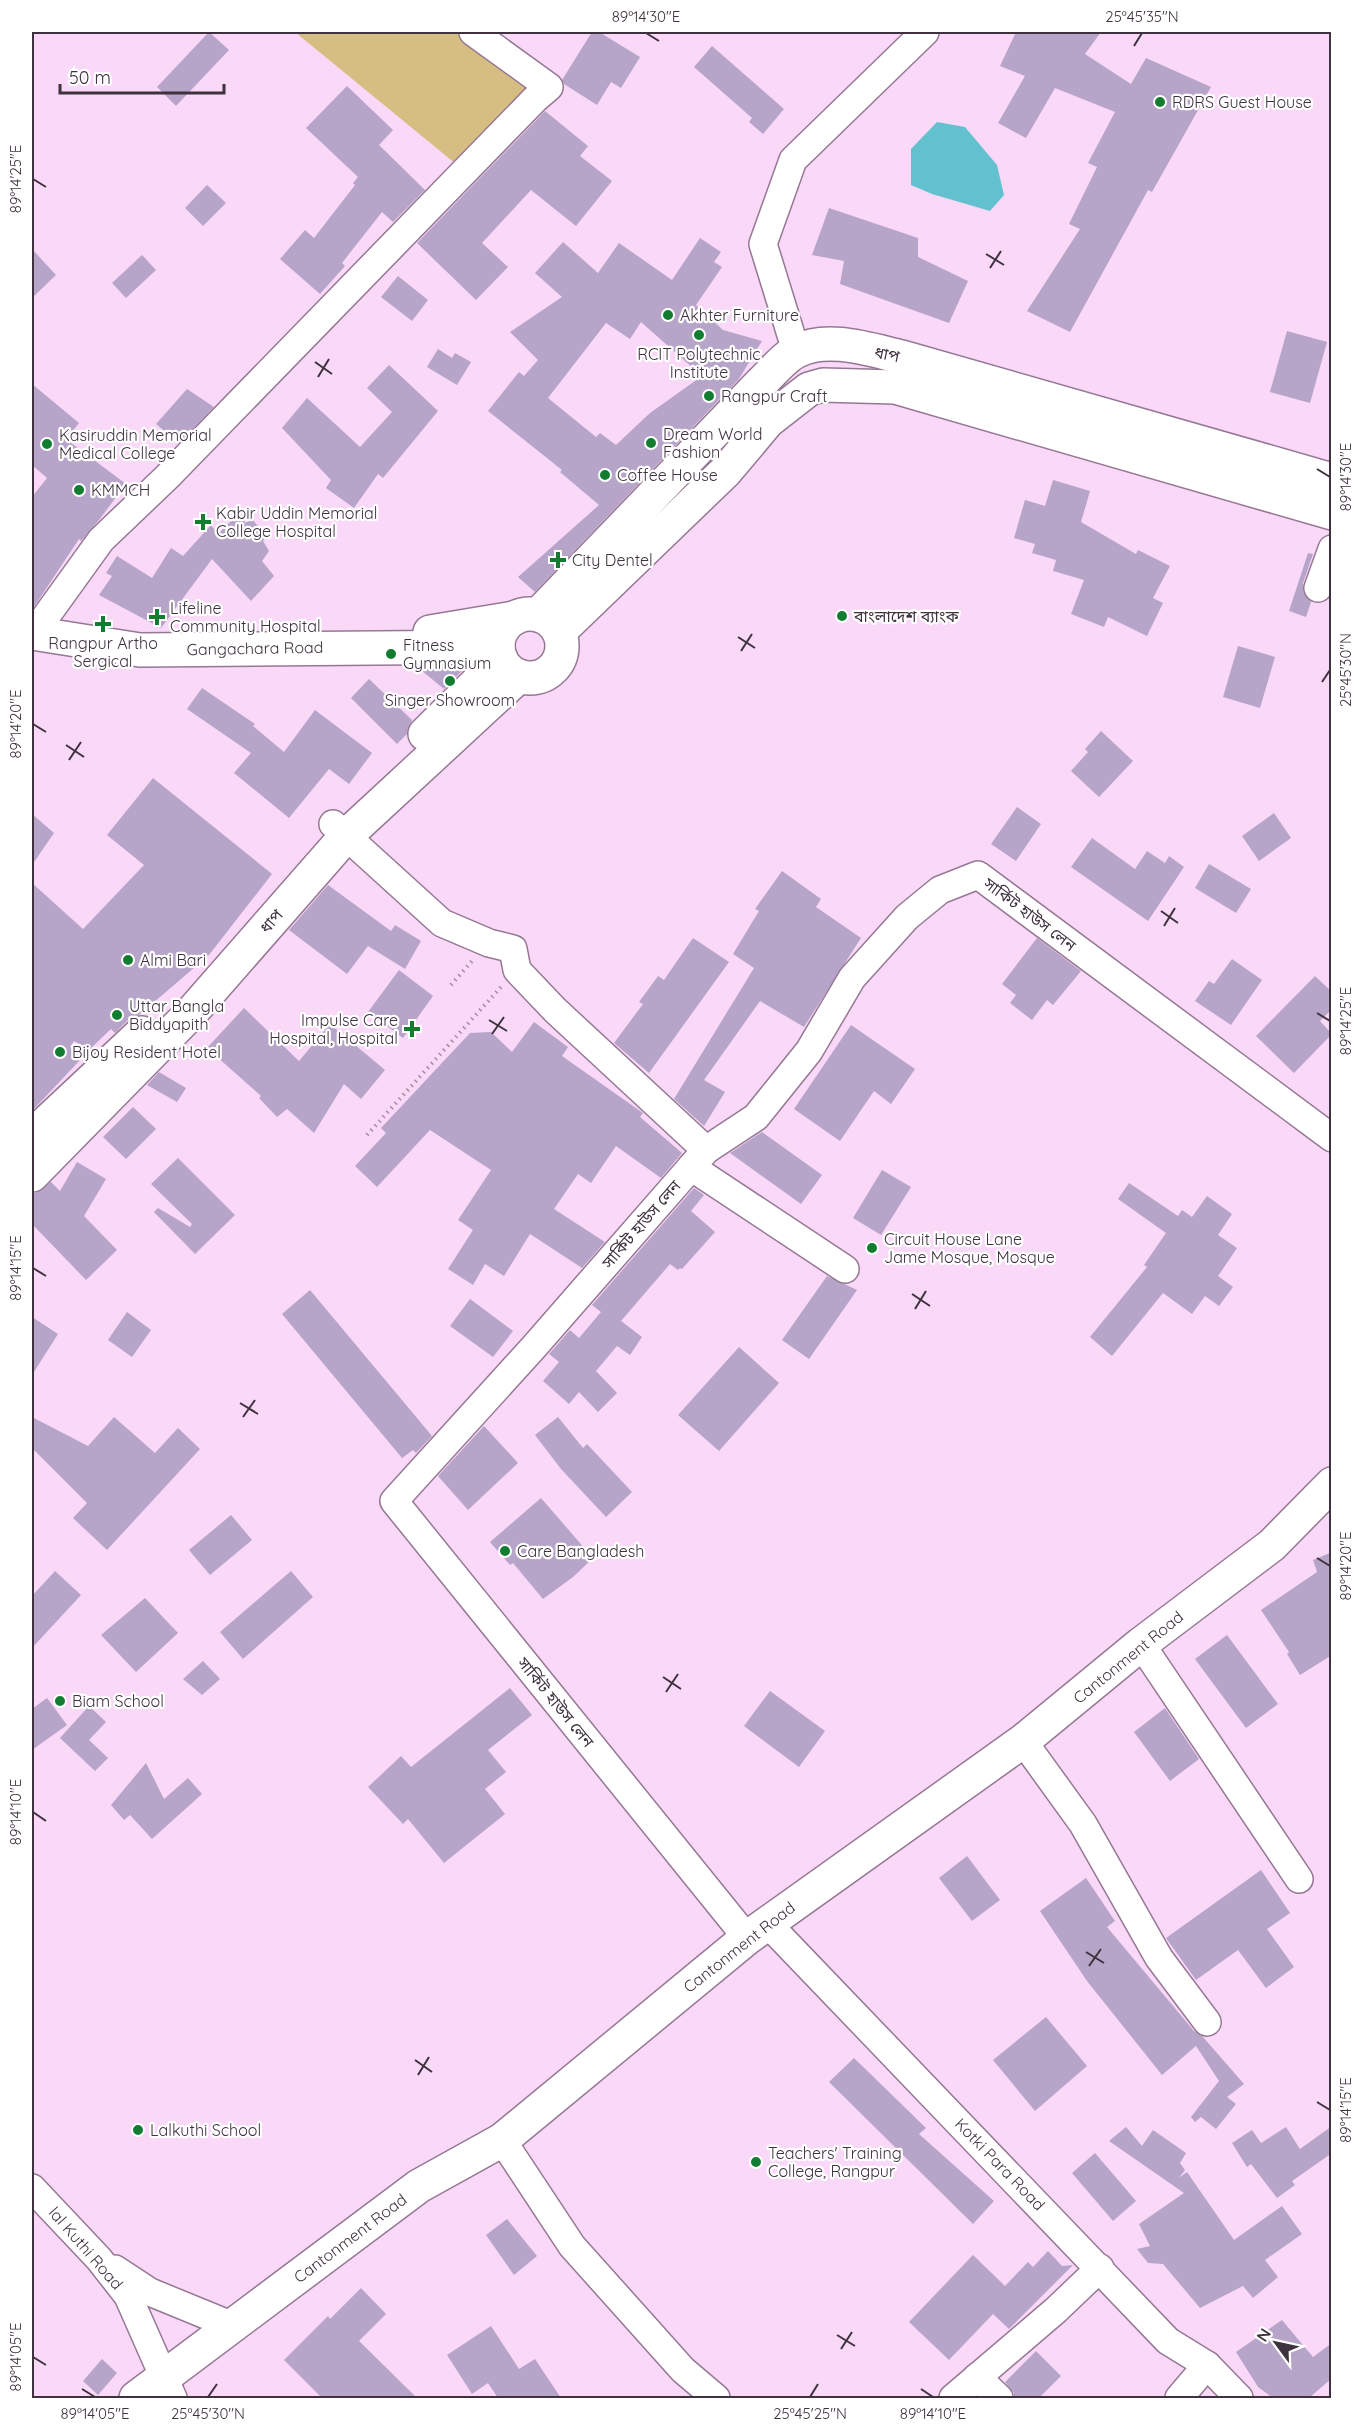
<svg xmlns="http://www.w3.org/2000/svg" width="1363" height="2430" font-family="Quicksand,'Noto Sans Bengali',sans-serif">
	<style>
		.green { fill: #d6bd82 }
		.water { fill: #63c1cf }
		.building { fill: #b7a5c9; fill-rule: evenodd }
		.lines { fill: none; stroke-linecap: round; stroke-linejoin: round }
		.minor-casing { stroke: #967894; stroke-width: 30 }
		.secondary-casing { stroke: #967894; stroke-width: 36 }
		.trunk-casing { stroke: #967894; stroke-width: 36 }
		.path { stroke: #a58ea5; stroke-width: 4; stroke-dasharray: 1.5 4.5; stroke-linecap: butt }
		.minor { stroke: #fff; stroke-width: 27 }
		.secondary { stroke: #fff; stroke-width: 33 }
		.trunk { stroke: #fff; stroke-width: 33 }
		.ticks { fill: none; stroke: #3e323e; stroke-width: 2 }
		.poi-dot { fill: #127d31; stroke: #fff; stroke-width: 2 }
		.labels { text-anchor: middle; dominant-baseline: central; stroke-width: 4.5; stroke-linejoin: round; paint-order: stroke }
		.poi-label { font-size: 16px; fill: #3e323e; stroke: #fff; text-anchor: start }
		.street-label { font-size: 16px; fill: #3e323e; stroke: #fff }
		.neatline { fill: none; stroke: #3e323e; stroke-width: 2 }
		.ticks-label { font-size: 15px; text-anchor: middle; fill: #3e323e }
	</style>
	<rect width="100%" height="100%" fill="#f9d8f8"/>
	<path class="green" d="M295 32H463L532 88 456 164Z"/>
	<path class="water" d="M937 122 965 127 997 165 1004 195 990 211 932 194 911 185V149Z"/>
	<g class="building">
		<path d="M209 32 229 50 176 106 157 87Z"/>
		<path d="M592 32H599L640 57 621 88 611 82 597 105 564 84 562 80Z"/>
		<path d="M1016 32H1101L1085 54 1131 84 1146 58 1211 87 1152 192 1148 190 1070 332 1027 311 1080 229 1069 224 1097 167 1088 163 1115 112 1055 88 1026 138 998 123 1025 76 1000 66Z"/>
		<path d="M712 46 784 109 763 134 749 122 752 118 694 67Z"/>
		<path d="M347 86 393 130 379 145 425 190 393 222 382 212 342 263 345 266 320 294 280 259 305 230 314 238 355 185 353 183 358 177 306 128Z"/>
		<path d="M545 111 588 146 580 156 612 181 576 226 531 190 482 243 508 267 476 300 417 243Z"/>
		<path d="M207 185 226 203 203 226 185 208Z"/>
		<path d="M829 208 918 238V257L968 281 949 323 840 284 844 261 812 255Z"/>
		<path d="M700 238 721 252 714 262 722 267 696 305 723 330 762 341 739 379 535 592 518 577 599 505 560 472 562 470 488 411 519 372 524 376 538 360 510 332 562 297 535 273 563 242 598 273 619 243 672 280ZM641 322 702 376 650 413 616 445 600 433 596 437 548 398 606 323 630 339Z"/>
		<path d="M32 249 56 275 32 298Z"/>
		<path d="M142 255 156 270 126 298 112 283Z"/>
		<path d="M398 276 428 300 412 321 381 297Z"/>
		<path d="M1287 331 1327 342 1310 403 1270 392Z"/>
		<path d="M438 349 452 358 455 353 471 362 457 385 427 367Z"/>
		<path d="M389 365 438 411 383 478 378 474 354 508 326 488 331 480 282 428 307 398 360 447 392 412 367 388Z"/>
		<path d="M32 384 79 423 66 439 126 484 99 520 81 541 79 539 32 610V497L47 478 32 465Z"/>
		<path d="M187 389 214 407 179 443 156 424Z"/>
		<path d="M1053 480 1090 491 1081 522 1136 554 1138 550 1170 566 1153 598 1163 603 1147 636 1108 617 1104 627 1071 614 1084 580 1053 571 1056 560 1032 553 1035 544 1014 538 1025 500 1045 506Z"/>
		<path d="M238 514 246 523 251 518 267 536 263 541 269 551 262 561 274 576 251 601 212 559 161 628 99 595 112 576 106 573 117 556 152 578 171 548 183 556 211 525 218 534Z"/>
		<path d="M1308 553 1313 554 1303 583V591L1311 602 1306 617 1289 611Z"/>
		<path d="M1238 646 1275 657 1260 708 1223 697Z"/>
		<path d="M416 666H467L444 689Z"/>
		<path d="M369 679 412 720 407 734 397 744 351 698Z"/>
		<path d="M202 688 255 724 253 726 284 752 315 710 372 753 349 784 329 769 289 818 234 773 251 753 187 709Z"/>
		<path d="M1101 731 1133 761 1099 797 1071 771 1088 752 1085 749Z"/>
		<path d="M153 778 272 874 209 955 139 1015 129 1019 115 1033 111 1029 89 1050 74 1041 70 1047 82 1058 32 1111V883L83 929 144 865 107 835Z"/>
		<path d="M1017 807 1041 824 1016 861 991 844Z"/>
		<path d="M1274 813 1291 838 1259 861 1242 836Z"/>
		<path d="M32 814 54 833 32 865Z"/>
		<path d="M1092 838 1135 869 1147 851 1165 863 1169 856 1184 867 1148 921 1071 867Z"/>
		<path d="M1209 864 1251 889 1236 913 1195 888Z"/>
		<path d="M782 871 821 899 816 907 861 938 804 1027 760 1001 704 1080 725 1092 704 1126 674 1099 754 968 733 954 759 911 755 909Z"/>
		<path d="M328 885 391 931 395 925 421 941 405 969 368 946 347 974 289 930Z"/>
		<path d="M693 938 729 962 649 1073 614 1043 643 1004 639 1002 658 976 664 980Z"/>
		<path d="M1037 938 1081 971 1053 1005 1047 1000 1032 1020 1010 1003 1016 995 1002 984Z"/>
		<path d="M1232 959 1262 980 1231 1025 1195 1001 1209 981 1214 984Z"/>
		<path d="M399 970 433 996 403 1038 368 1012Z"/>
		<path d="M1315 976 1332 992V1009L1320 1021 1332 1034 1294 1073 1256 1036Z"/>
		<path d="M244 1008 299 1061 330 1024 385 1070 361 1099 344 1084 314 1133 287 1109 277 1117 259 1098 261 1096 207 1048Z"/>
		<path d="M534 1022 568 1047 562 1056 643 1113 640 1117 682 1153 661 1178 616 1146 591 1183 578 1174 554 1209 605 1242 582 1268 530 1234 504 1276 485 1264 473 1285 448 1269 473 1230 458 1220 491 1170 430 1130 377 1187 355 1166 386 1133 381 1128 470 1033 491 1032 512 1052Z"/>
		<path d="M851 1025 915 1069 891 1104 874 1091 840 1141 794 1109Z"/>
		<path d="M159 1072 186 1088 177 1102 147 1085Z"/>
		<path d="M133 1107 156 1129 126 1159 103 1137Z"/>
		<path d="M762 1132 822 1175 801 1204 730 1153Z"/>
		<path d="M178 1158 235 1215 195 1254 154 1212 158 1208 190 1227 192 1224 151 1184Z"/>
		<path d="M77 1162 106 1179 84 1216 117 1250 86 1280 32 1224V1195L51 1182 60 1191Z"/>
		<path d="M882 1170 911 1187 881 1235 853 1218Z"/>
		<path d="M1129 1183 1178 1216 1182 1210 1192 1217 1207 1196 1232 1214 1218 1235 1237 1248 1218 1276 1233 1287 1219 1306 1205 1296 1192 1314 1163 1293 1112 1356 1090 1337 1147 1267 1144 1265 1166 1233 1118 1199Z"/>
		<path d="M694 1188 704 1195 691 1211 715 1232 682 1269 680 1268 678 1270 670 1264 621 1321 642 1337 630 1355 617 1346 596 1371 617 1393 598 1412 579 1392 569 1404 543 1381 559 1362 549 1354 570 1330 579 1338 601 1312 592 1305Z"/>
		<path d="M827 1276 857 1290 809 1359 782 1340Z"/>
		<path d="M310 1290 432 1436 416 1453 413 1450 402 1458 282 1314Z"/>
		<path d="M470 1299 513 1331 493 1357 450 1326Z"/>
		<path d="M127 1312 151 1330 132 1357 108 1340Z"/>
		<path d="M32 1317 58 1334 32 1375Z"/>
		<path d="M739 1347 779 1383 719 1451 678 1415Z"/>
		<path d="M32 1417 88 1446 114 1417 155 1453 178 1428 200 1449 107 1550 73 1518 87 1503 32 1448Z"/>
		<path d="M558 1417 583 1448 587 1444 632 1492 606 1517 561 1469 535 1435Z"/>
		<path d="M484 1426 518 1463 468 1510 438 1476Z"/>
		<path d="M541 1498 593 1558 573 1577 543 1599 513 1563 510 1565 490 1542Z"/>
		<path d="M231 1515 252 1540 210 1575 189 1550Z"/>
		<path d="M1332 1552V1655L1300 1675 1287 1654 1289 1652 1261 1610 1317 1572 1313 1560Z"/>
		<path d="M55 1571 81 1595 32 1648V1596Z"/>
		<path d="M291 1571 313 1597 243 1659 220 1632Z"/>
		<path d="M145 1598 178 1633 136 1672 101 1635Z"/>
		<path d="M1227 1635 1278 1704 1246 1728 1195 1659Z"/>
		<path d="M203 1661 220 1679 202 1695 183 1679Z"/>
		<path d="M510 1688 532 1715 488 1750 506 1772 485 1789 505 1814 444 1863 408 1819 403 1824 368 1787 401 1756 411 1767Z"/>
		<path d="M770 1691 825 1731 799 1767 744 1726Z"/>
		<path d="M47 1698 67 1725 32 1750V1709Z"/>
		<path d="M89 1706 106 1722 89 1740 108 1758 95 1771 60 1738Z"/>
		<path d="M1165 1708 1199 1759 1170 1781 1134 1732Z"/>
		<path d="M146 1763 164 1799 188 1778 202 1794 152 1839 130 1815 124 1820 111 1805Z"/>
		<path d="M967 1856 1000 1900 972 1921 939 1878Z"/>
		<path d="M1261 1870 1290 1913 1267 1929 1294 1967 1266 1988 1238 1950 1196 1980 1166 1938Z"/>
		<path d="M1086 1878 1115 1921 1107 1927 1194 2031 1203 2037 1244 2084 1227 2097 1236 2104 1216 2129 1201 2117 1195 2122 1191 2117 1219 2081 1196 2046 1162 2075 1087 1981 1040 1911Z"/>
		<path d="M1046 2017 1087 2066 1035 2111 993 2060Z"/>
		<path d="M854 2058 926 2128 919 2134 994 2201 973 2224 829 2082Z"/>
		<path d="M1332 2126V2153L1292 2181 1295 2185 1277 2198 1251 2164 1247 2167 1232 2143 1252 2130 1261 2143 1286 2127 1300 2149Z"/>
		<path d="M1126 2127 1142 2146 1153 2130 1186 2153 1180 2163 1185 2170 1179 2178 1187 2172 1234 2240 1282 2206 1302 2234 1265 2260 1278 2277 1253 2298 1243 2286 1200 2308 1163 2264 1148 2263 1137 2249 1150 2246 1139 2224 1184 2193 1109 2141Z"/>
		<path d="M1095 2153 1136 2201 1113 2221 1072 2173Z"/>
		<path d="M507 2219 537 2256 514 2275 486 2235Z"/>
		<path d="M1048 2251 1062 2266 1073 2265 1009 2329 993 2314 949 2360 909 2322 973 2255 1005 2286 1028 2262 1033 2267Z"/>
		<path d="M361 2288 386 2314 359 2341 417 2398H322L284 2360 328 2316 330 2319Z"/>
		<path d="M1282 2320 1313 2357 1332 2343V2378L1309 2398H1273L1258 2387 1236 2352Z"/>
		<path d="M491 2326 519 2369 535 2359 561 2398H498L488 2383 472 2394 447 2355Z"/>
		<path d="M1036 2351 1061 2376 1039 2398H1014V2393L1005 2382Z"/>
		<path d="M102 2359 117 2373 98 2395 83 2381Z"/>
	</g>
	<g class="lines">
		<g class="minor-casing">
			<g id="minor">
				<path d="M796 351 763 244 793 160 925 32"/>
				<path d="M1318 588 1332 549"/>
				<path d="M34 633 101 540 167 477 535 99 549 87 473 32"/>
				<path d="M333 824 442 923 489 943 513 949 517 970 555 1010 706 1150"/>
				<path d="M691 1167 845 1269"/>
				<path d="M1141 1644 1299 1879"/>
				<path d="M1023 1741 1083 1824 1159 1958 1207 2022"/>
				<path d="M767 1923 1168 2341 1207 2365 1239 2398"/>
				<path d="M747 1938 394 1501 533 1348 706 1150 756 1117 809 1051 852 978 907 917 940 890 978 875 1332 1138"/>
				<path d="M502 2140 572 2246 683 2370 716 2398"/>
				<path d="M32 2188 99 2259 128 2296 173 2398"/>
				<path d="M115 2269 150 2292 233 2326"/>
				<path d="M977 2377 999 2398"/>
				<path d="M953 2398 1056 2310 1100 2268"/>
				<path d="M1179 2398 1207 2365"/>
			</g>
		</g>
		<g class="secondary-casing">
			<g id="secondary">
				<path d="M430 632 515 618"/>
				<path d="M32 633 140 650 498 647"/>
				<path d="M136 2398 419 2186 502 2140 747 1938 1023 1741 1141 1644 1272 1545 1332 1484"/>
			</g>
		</g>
		<g class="trunk-casing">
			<g id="trunk">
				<circle cx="530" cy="646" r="32"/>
				<path d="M538 615 762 382C772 373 784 357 797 351 828 335 871 350 902 357L1332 480"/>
				<path d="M559 632 726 471 768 421 809 389 823 385 895 387 1332 513"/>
				<path d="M425 734 501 659"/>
				<path d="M32 1136 142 1033"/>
				<path d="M32 1175 191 1013 346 836 519 676"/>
			</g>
		</g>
		<g class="path">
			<path d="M451 985 472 961"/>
			<path d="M367 1135 502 986"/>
		</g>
		<use href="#minor" class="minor"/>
		<use href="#secondary" class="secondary"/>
		<use href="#trunk" class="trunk"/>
	</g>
	<path class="ticks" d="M646 33 659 41M1134 46 1142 33M33 179 46 187M986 254 1004 265M990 268 1001 251M315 362 332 374M318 377 329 359M1317 469 1330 477M738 637 755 648M741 651 752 634M1322 682 1330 670M33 724 46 732M66 745 84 757M69 760 81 742M1161 911 1178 923M1164 926 1175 908M1317 1013 1330 1021M489 1020 507 1031M492 1034 504 1017M33 1268 46 1276M912 1294 930 1306M915 1309 926 1291M240 1403 258 1414M243 1417 255 1400M1317 1558 1330 1566M663 1677 681 1689M666 1692 678 1674M33 1812 46 1821M1086 1952 1104 1963M1089 1966 1101 1949M415 2060 432 2072M418 2075 429 2057M1317 2102 1330 2110M837 2335 855 2346M841 2349 852 2332M33 2357 46 2365M82 2389 95 2397M921 2389 933 2397M208 2397 217 2384M810 2397 818 2384"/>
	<g class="poi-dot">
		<circle cx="1160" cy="102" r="6"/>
		<circle cx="668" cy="315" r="6"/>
		<circle cx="699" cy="335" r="6"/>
		<circle cx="709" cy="396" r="6"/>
		<circle cx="651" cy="443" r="6"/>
		<circle cx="47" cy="444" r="6"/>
		<circle cx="605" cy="475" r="6"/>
		<circle cx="79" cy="490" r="6"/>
		<path d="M200 513h6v6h6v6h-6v6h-6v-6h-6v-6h6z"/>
		<path d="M555 551h6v6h6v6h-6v6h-6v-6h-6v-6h6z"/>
		<circle cx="842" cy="616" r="6"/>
		<path d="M154 608h6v6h6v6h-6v6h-6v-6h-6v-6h6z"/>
		<path d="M100 615h6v6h6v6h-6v6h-6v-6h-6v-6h6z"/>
		<circle cx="391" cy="654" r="6"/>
		<circle cx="450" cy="681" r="6"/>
		<circle cx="128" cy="960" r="6"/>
		<circle cx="117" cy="1015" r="6"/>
		<path d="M409 1020h6v6h6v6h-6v6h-6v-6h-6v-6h6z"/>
		<circle cx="60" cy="1052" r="6"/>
		<circle cx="872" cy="1248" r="6"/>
		<circle cx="505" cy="1551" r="6"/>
		<circle cx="60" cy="1701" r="6"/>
		<circle cx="138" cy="2130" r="6"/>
		<circle cx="756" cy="2162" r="6"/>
	</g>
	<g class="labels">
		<g class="poi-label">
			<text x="1172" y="102">RDRS Guest House</text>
			<text x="680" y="315">Akhter Furniture</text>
			<text x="699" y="354" text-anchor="middle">RCIT Polytechnic<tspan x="699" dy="18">Institute</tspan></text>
			<text x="721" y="396">Rangpur Craft</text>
			<text x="663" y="434">Dream World<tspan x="663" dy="18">Fashion</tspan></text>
			<text x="59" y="435">Kasiruddin Memorial<tspan x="59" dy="18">Medical College</tspan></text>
			<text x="617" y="475">Coffee House</text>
			<text x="91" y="490">KMMCH</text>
			<text x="216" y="513">Kabir Uddin Memorial<tspan x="216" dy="18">College Hospital</tspan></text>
			<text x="572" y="560">City Dentel</text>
			<text x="170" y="608">Lifeline<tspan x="170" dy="18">Community Hospital</tspan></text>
			<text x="854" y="616">বাংলাদেশ ব্যাংক</text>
			<text x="103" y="643" text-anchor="middle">Rangpur Artho<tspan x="103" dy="18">Sergical</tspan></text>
			<text x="403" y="645">Fitness<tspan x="403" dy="18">Gymnasium</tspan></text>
			<text x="450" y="700" text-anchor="middle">Singer Showroom</text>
			<text x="140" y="960">Almi Bari</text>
			<text x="129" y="1006">Uttar Bangla<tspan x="129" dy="18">Biddyapith</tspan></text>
			<text x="398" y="1020" text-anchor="end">Impulse Care<tspan x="398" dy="18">Hospital, Hospital</tspan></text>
			<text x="72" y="1052">Bijoy Resident Hotel</text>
			<text x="884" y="1239">Circuit House Lane<tspan x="884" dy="18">Jame Mosque, Mosque</tspan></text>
			<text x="517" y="1551">Care Bangladesh</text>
			<text x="72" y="1701">Biam School</text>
			<text x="150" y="2130">Lalkuthi School</text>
			<text x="768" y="2153">Teachers' Training<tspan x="768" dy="18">College, Rangpur</tspan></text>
		</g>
		<g class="street-label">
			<text transform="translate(887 354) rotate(12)">ধাপ</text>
			<text transform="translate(255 648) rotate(-1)">Gangachara Road</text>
			<text transform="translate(1030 914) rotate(37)">সার্কিট হাউস লেন</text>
			<text transform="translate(271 921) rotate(-49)">ধাপ</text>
			<text transform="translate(641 1224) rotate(-49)">সার্কিট হাউস লেন</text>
			<text transform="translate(1128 1657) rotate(-39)">Cantonment Road</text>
			<text transform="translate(556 1702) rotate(51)">সার্কিট হাউস লেন</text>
			<text transform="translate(739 1947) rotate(-38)">Cantonment Road</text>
			<text transform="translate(1000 2164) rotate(46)">Kotki Para Road</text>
			<text transform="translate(350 2238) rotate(-37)">Cantonment Road</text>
			<text transform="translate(86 2248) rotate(49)">lal Kuthi Road</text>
		</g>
	</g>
	<rect width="1363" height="2430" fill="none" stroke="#ffffff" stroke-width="66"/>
	<g transform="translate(1276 2343) rotate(303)" stroke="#ffffff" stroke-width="4.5" paint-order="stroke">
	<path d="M0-4.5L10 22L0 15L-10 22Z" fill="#3e323e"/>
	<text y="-9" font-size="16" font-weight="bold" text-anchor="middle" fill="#3e323e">N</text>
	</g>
	<path d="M60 84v9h164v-9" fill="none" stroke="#3e323e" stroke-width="3"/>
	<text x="69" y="84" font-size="18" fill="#3e323e" stroke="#ffffff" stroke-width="4.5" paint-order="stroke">50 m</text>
	<rect x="33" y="33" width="1297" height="2364" class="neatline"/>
	<g class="ticks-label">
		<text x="646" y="22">89°14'30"E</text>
		<text x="1142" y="22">25°45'35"N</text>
		<text transform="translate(16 179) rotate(-90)" y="5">89°14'25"E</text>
		<text transform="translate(1346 477) rotate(-90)" y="5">89°14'30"E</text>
		<text transform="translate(1346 670) rotate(-90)" y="5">25°45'30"N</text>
		<text transform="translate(16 724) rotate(-90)" y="5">89°14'20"E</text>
		<text transform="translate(1346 1021) rotate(-90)" y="5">89°14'25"E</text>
		<text transform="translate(16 1268) rotate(-90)" y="5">89°14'15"E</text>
		<text transform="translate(1346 1566) rotate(-90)" y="5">89°14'20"E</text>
		<text transform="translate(16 1812) rotate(-90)" y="5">89°14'10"E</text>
		<text transform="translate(1346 2110) rotate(-90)" y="5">89°14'15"E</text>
		<text transform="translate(16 2357) rotate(-90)" y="5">89°14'05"E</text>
		<text x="95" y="2419">89°14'05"E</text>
		<text x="208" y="2419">25°45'30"N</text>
		<text x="810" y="2419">25°45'25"N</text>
		<text x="933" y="2419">89°14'10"E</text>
	</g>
</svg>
